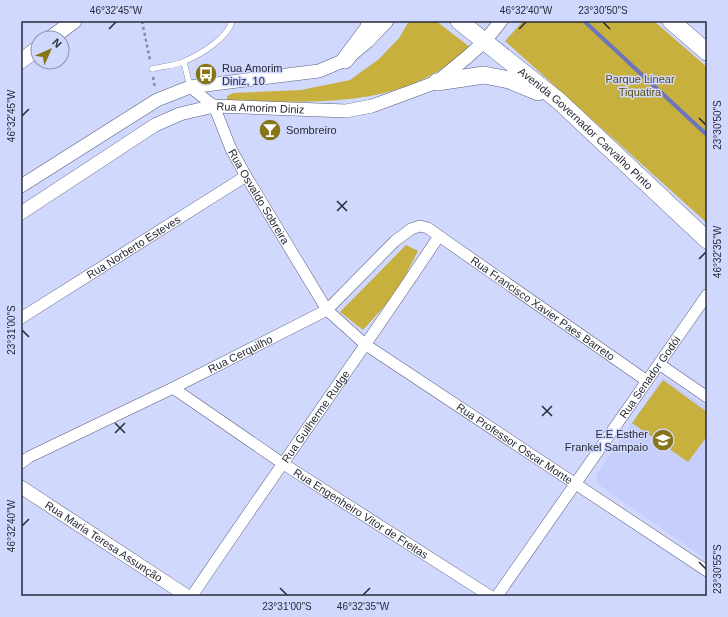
<svg xmlns="http://www.w3.org/2000/svg" width="728" height="617" font-family="Arial,sans-serif">
	<style>
		.built { fill: #c6cefb }
		.green { fill: #c8b03e }
		.lines { fill: none; stroke-linecap: round; stroke-linejoin: round }
		.stream { stroke: #6e76bb; stroke-width: 4 }
		.service-casing { stroke: #595e7f; stroke-width: 6 }
		.minor-casing { stroke: #595e7f; stroke-width: 12 }
		.tertiary-casing { stroke: #595e7f; stroke-width: 14 }
		.secondary-casing { stroke: #595e7f; stroke-width: 16 }
		.primary-casing { stroke: #595e7f; stroke-width: 18 }
		.path { stroke: #8388a3; stroke-width: 2.5; stroke-dasharray: 3 3; stroke-linecap: butt }
		.service { stroke: #fff; stroke-width: 5.5 }
		.minor { stroke: #fff; stroke-width: 11 }
		.tertiary { stroke: #fff; stroke-width: 13 }
		.secondary { stroke: #fff; stroke-width: 15 }
		.primary { stroke: #fff; stroke-width: 17 }
		.ticks { fill: none; stroke: #272a38; stroke-width: 1.5 }
		.labels { text-anchor: middle; dominant-baseline: central; stroke-width: 3; stroke-linejoin: round; paint-order: stroke }
		.poi-label { font-size: 11px; fill: #272a38; stroke: #d1d8fe; text-anchor: start }
		.park-label { font-size: 11px; fill: #584b0d; stroke: #d1d8fe }
		.street-label { font-size: 11px; fill: #272a38; stroke: #d1d8fe }
		.neatline { fill: none; stroke: #272a38; stroke-width: 1.5 }
		.ticks-label { font-size: 10px; text-anchor: middle; fill: #272a38 }
	</style>
	<rect width="100%" height="100%" fill="#d1d8fe"/>
	<path class="built" d="M664 378 707 407V560L598 484 596 480 597 474 662 379Z"/>
	<g class="green">
		<path d="M409 21H436L470 47C400 112 318 100 230 102L227 100V96L233 93 301 90 350 80 379 59 399 38Z"/>
		<path d="M523 21H654L707 67V223L505 41Z"/>
		<path d="M406 245 418 251 397 292 363 330 340 312Z"/>
		<path d="M663 380 707 412V436L688 462 632 423Z"/>
	</g>
	<g class="lines">
		<path class="stream" d="M584 21 707 135"/>
		<g class="service-casing">
			<g id="service">
				<path d="M184 62 190 87"/>
				<path d="M152 69C162 66 176 66 185 61 201 54 228 38 232 21"/>
			</g>
		</g>
		<g class="minor-casing">
			<g id="minor">
				<path id="s1" d="M190 87 214 106 231 149 246 176 327 310 366 345 707 571"/>
				<path id="s2" d="M21 318 246 176"/>
				<path d="M659 364 707 397"/>
				<path id="s3" d="M173 388 282 463 490 596"/>
				<path id="s4" d="M21 463 29 457 173 388 327 310 395 241 411 229 420 226 428 228 439 236 647 381"/>
				<path id="s5" d="M192 596C273 475 359 357 439 236"/>
				<path id="s6" d="M497 596 707 295"/>
			</g>
		</g>
		<g class="tertiary-casing">
			<g id="tertiary">
				<path d="M21 186 157 100 190 87 319 71 345 60 368 41 387 21"/>
				<path id="s7" d="M21 213 155 125 180 114 214 106 346 111 372 106 437 82 466 58 484 42 501 21"/>
				<path id="s8" d="M21 487 187 596"/>
			</g>
		</g>
		<g class="secondary-casing">
			<g id="secondary">
				<path d="M51 38 74 21"/>
				<path d="M21 61 38 48"/>
			</g>
		</g>
		<g class="primary-casing">
			<g id="primary">
				<path id="s9" d="M459 21 559 101 707 240"/>
				<path d="M671 21 707 52"/>
				<path d="M345 60 368 29 371 21"/>
				<path d="M437 82 484 75 509 80 538 92"/>
			</g>
		</g>
		<g class="path">
			<path d="M142 21 150 60"/>
			<path d="M153 77 155 88"/>
		</g>
		<use href="#service" class="service"/>
		<use href="#minor" class="minor"/>
		<use href="#tertiary" class="tertiary"/>
		<use href="#secondary" class="secondary"/>
		<use href="#primary" class="primary"/>
	</g>
	<path class="ticks" d="M603 22 610 29M109 29 116 22M519 29 526 22M22 116 29 109M699 118 706 125M337 201 347 211M337 211 347 201M699 259 706 252M22 330 29 337M542 406 552 416M542 416 552 406M115 423 125 433M115 433 125 423M22 526 29 519M699 562 706 569M280 588 287 595M363 595 370 588"/>
	<defs>
		<g id="bus-disc" transform="scale(1.15)"><circle r="9.5" fill="#877517" stroke="#d1d8fe"/><path d="M-5-6H5V4H4V6H2V4H-2V6H-4V4H-5ZM-3.5-4V0h7V-4ZM-3.5 1.2v1.5H-2V1.2ZM2 1.2v1.5H3.5V1.2Z" fill="#fff"/></g>
		<g id="bar-disc" transform="scale(1.15)"><circle r="9.5" fill="#877517" stroke="#d1d8fe"/><path d="M-6-5H6L.8 .8V4.5H3.5V6h-7V4.5H-.8V.8Z" fill="#fff"/></g>
		<g id="school-disc" transform="scale(1.15)"><circle r="9.5" fill="#877517" stroke="#d1d8fe"/><path d="M0-5L7-2L0 1L-7-2ZM-4 1L0 2.5L4 1V4Q0 6-4 4Z" fill="#fff"/></g>
	</defs>
	<g fill-rule="evenodd">
		<use href="#bus-disc" x="206" y="74"/>
		<use href="#bar-disc" x="270" y="130"/>
		<use href="#school-disc" x="663" y="440"/>
	</g>
	<g class="labels">
		<g class="poi-label">
			<text x="222" y="68">Rua Amorim<tspan x="222" dy="13">Diniz, 10</tspan></text>
			<text x="286" y="130">Sombreiro</text>
			<text x="648" y="434" text-anchor="end">E.E Esther<tspan x="648" dy="13">Frankel Sampaio</tspan></text>
		</g>
		<g class="park-label">
			<text x="640" y="79">Parque Linear<tspan x="640" dy="13">Tiquatira</tspan></text>
		</g>
		<g class="street-label">
			<text stroke="none"><textPath href="#s7" startOffset="269">Rua Amorim Diniz</textPath></text>
			<text stroke="none"><textPath href="#s9" startOffset="166">Avenida Governador Carvalho Pinto</textPath></text>
			<text stroke="none"><textPath href="#s1" startOffset="132">Rua Osvaldo Sobreira</textPath></text>
			<text stroke="none"><textPath href="#s2" startOffset="133">Rua Norberto Esteves</textPath></text>
			<text stroke="none"><textPath href="#s4" startOffset="617">Rua Francisco Xavier Paes Barreto</textPath></text>
			<text stroke="none"><textPath href="#s4" startOffset="245">Rua Cerquilho</textPath></text>
			<text stroke="none"><textPath href="#s6" startOffset="267">Rua Senador Godói</textPath></text>
			<text stroke="none"><textPath href="#s5" startOffset="218">Rua Guilherme Rudge</textPath></text>
			<text stroke="none"><textPath href="#s1" startOffset="495">Rua Professor Oscar Monte</textPath></text>
			<text stroke="none"><textPath href="#s3" startOffset="226">Rua Engenheiro Vitor de Freitas</textPath></text>
			<text stroke="none"><textPath href="#s8" startOffset="99">Rua Maria Teresa Assunção</textPath></text>
		</g>
	</g>
	<rect width="728" height="617" fill="none" stroke="#d1d8fe" stroke-width="44"/>
	<g transform="translate(50 50) rotate(45)"><circle r="19" fill="#d1d8fe" stroke="#8d92af"/>
	<path d="M0-3L7 15L0 10L-7 15Z" fill="#877517"/>
	<text y="-6" font-size="11" font-weight="bold" text-anchor="middle" fill="#272a38">N</text>
	</g>
	<rect x="22" y="22" width="684" height="573" class="neatline"/>
	<g class="ticks-label">
		<text x="116" y="14">46°32'45"W</text>
		<text x="526" y="14">46°32'40"W</text>
		<text x="603" y="14">23°30'50"S</text>
		<text transform="translate(11 116) rotate(-90)" y="4">46°32'45"W</text>
		<text transform="translate(717 125) rotate(-90)" y="4">23°30'50"S</text>
		<text transform="translate(717 252) rotate(-90)" y="4">46°32'35"W</text>
		<text transform="translate(11 330) rotate(-90)" y="4">23°31'00"S</text>
		<text transform="translate(11 526) rotate(-90)" y="4">46°32'40"W</text>
		<text transform="translate(717 569) rotate(-90)" y="4">23°30'55"S</text>
		<text x="287" y="610">23°31'00"S</text>
		<text x="363" y="610">46°32'35"W</text>
	</g>
</svg>
